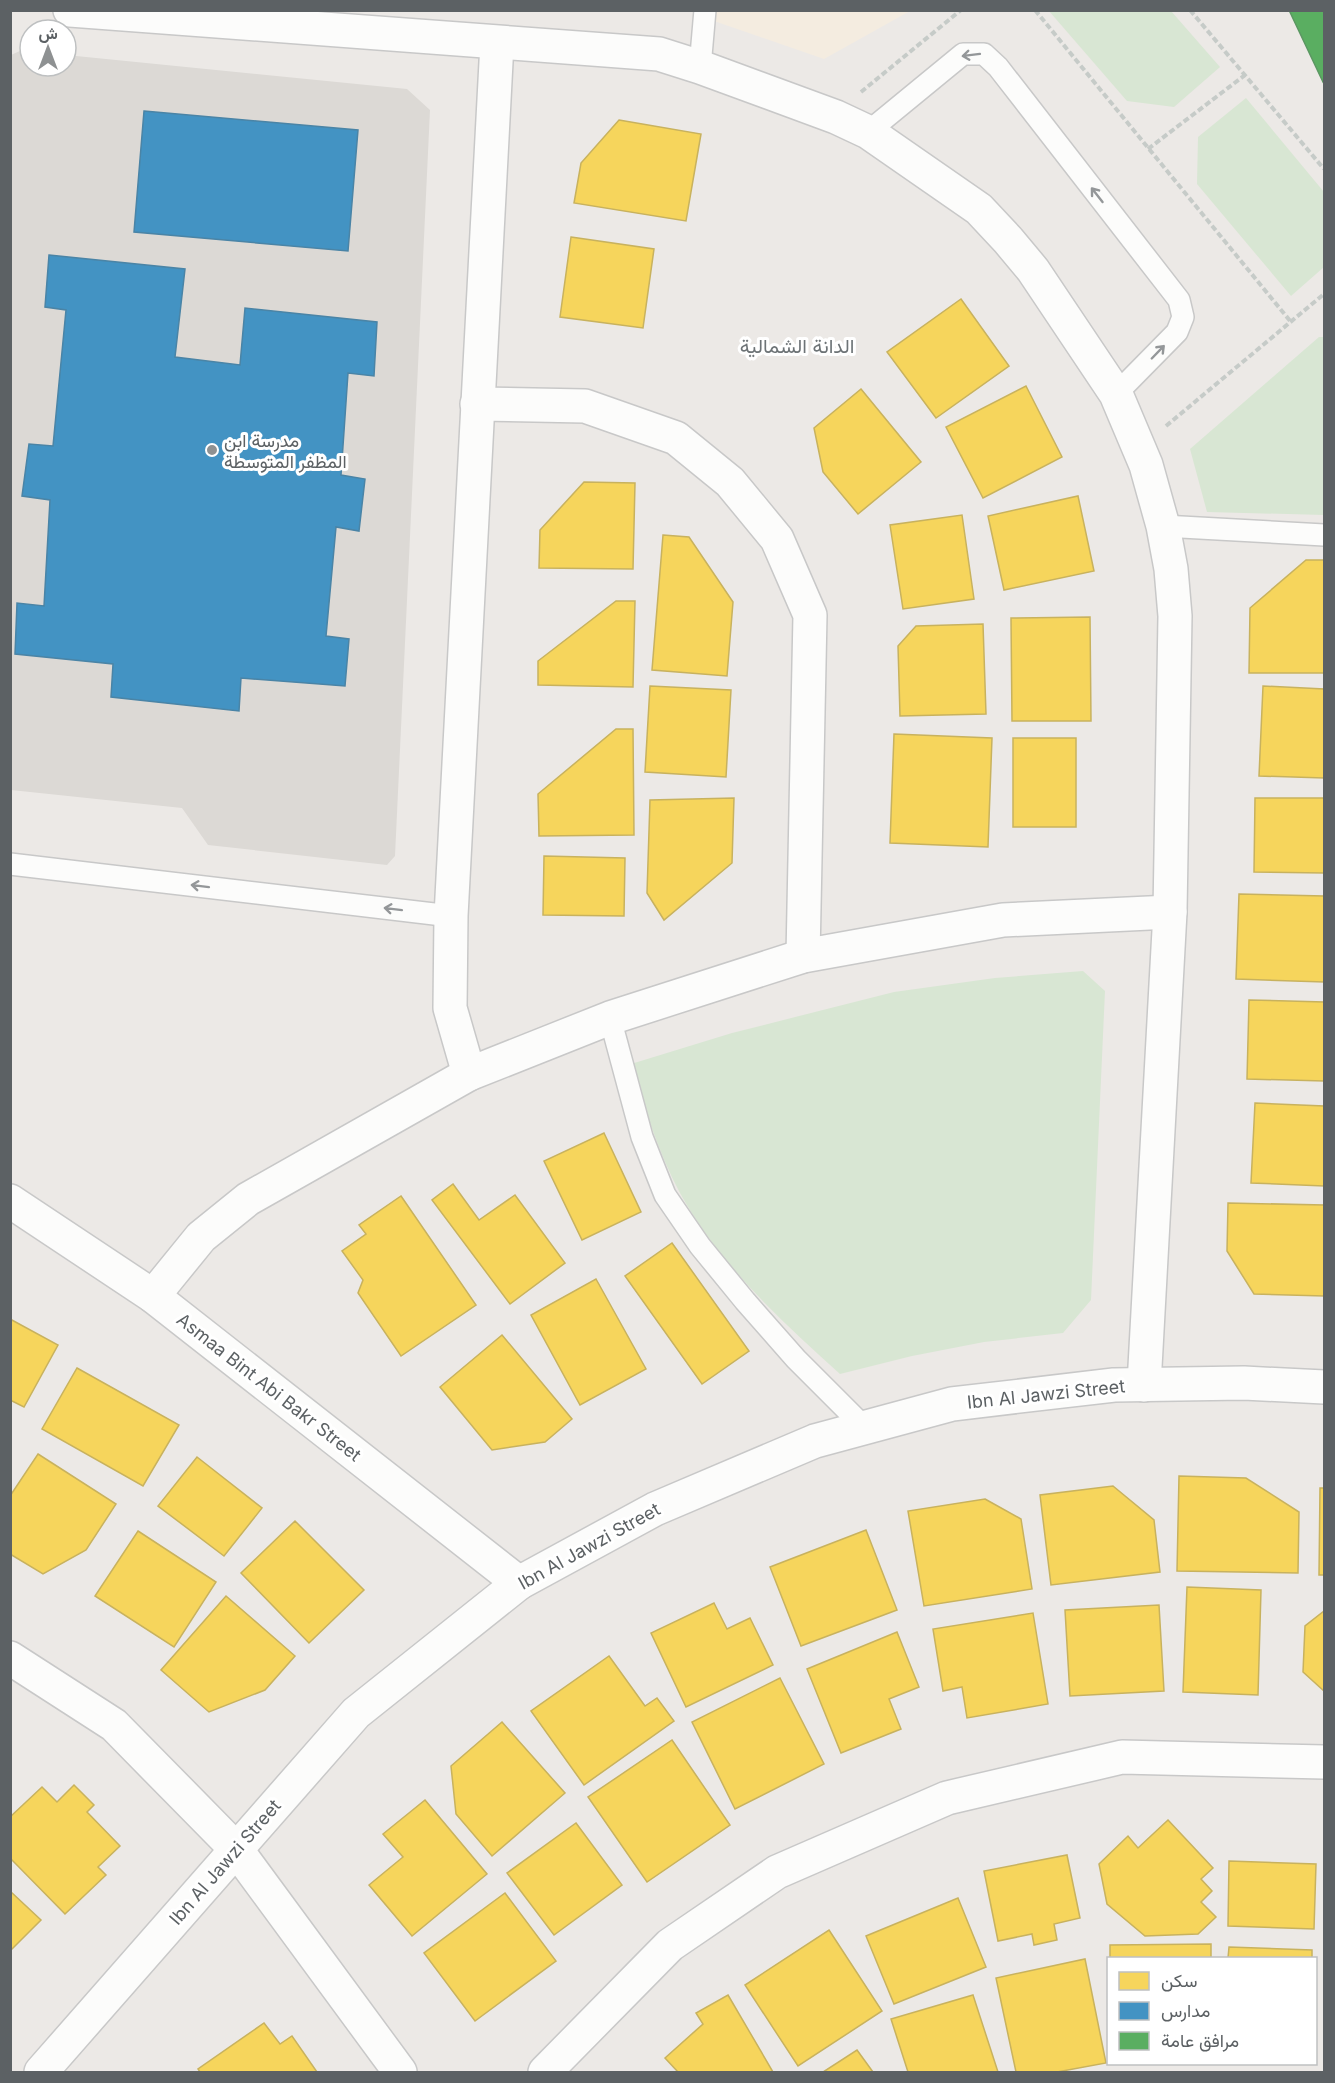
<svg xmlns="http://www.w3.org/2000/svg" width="1335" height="2083" font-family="Inter,Vazirmatn,sans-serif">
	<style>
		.commercial { fill: #f4ece0 }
		.education { fill: #dcd9d5 }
		.green { fill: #d8e6d3 }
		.homes { fill: #f6d55c; stroke: #c8b25e; stroke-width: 1.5 }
		.schools { fill: #4393c3; stroke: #4a84a6; stroke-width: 1.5 }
		.public { fill: #5aae61; stroke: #5b9762; stroke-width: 1.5 }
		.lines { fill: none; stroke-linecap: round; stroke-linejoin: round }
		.service-casing { stroke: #c8c8c8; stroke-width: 24 }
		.minor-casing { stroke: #c8c8c8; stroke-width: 36 }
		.path { stroke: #c6cbc8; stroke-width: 4; stroke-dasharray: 6 3; stroke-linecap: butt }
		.service { stroke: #fcfcfb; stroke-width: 21 }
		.minor { stroke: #fcfcfb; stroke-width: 33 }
		.oneway { stroke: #949799 }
		.poi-dot { fill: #8e9192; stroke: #fff; stroke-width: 2 }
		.labels { text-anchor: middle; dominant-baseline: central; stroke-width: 6; stroke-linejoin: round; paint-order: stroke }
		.poi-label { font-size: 18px; fill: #5c6164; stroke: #fff; text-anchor: start }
		.street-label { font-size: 18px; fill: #5c6164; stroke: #fff }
		.neighbourhood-label { font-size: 20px; fill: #6d7376; stroke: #fff }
	</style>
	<rect width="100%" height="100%" fill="#ece9e6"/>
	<path class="commercial" d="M715 11H910L824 59 714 21Z"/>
	<path class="education" d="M22 50 30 51V66H66V55L407 89 430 110 395 856 387 865 208 845 182 808 11 790V55Z"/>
	<g class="green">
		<path d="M1049 11H1171L1220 67 1174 107 1127 101Z"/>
		<path d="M1246 98 1324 192V267L1291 296 1197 184 1198 137Z"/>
		<path d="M1319 337H1324V515L1207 512 1190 449Z"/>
		<path d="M1083 971 1105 991 1091 1300 1063 1333 984 1342 912 1356 840 1374C780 1320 719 1264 680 1193 658 1152 645 1108 631 1064L732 1033 894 992 995 978Z"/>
	</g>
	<g class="homes">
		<path d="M619 120 701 134 686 221 574 203 581 163Z"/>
		<path d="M571 237 654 249 643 328 560 317Z"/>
		<path d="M961 299 1009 366 936 418 887 352Z"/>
		<path d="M1026 386 1062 457 983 498 946 427Z"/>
		<path d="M861 389 921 462 858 514 823 472 814 428Z"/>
		<path d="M584 482 635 483 633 569 539 568 540 530Z"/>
		<path d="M1078 496 1094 571 1004 590 988 516Z"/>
		<path d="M962 515 974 599 903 609 890 525Z"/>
		<path d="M663 535 689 537 733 602 727 676 652 670Z"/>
		<path d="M1306 560H1324V673H1249L1250 608Z"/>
		<path d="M616 601H635L633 687 538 685V661Z"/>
		<path d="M1090 617 1091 721H1012L1011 618Z"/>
		<path d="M983 624 986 714 900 716 898 646 916 626Z"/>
		<path d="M650 686 731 690 726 777 645 772Z"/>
		<path d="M1263 686 1324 689V778L1259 776Z"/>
		<path d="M616 729H633L634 835 539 836 538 794Z"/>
		<path d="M894 734 992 738 988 847 890 843Z"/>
		<rect x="1013" y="738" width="63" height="89"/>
		<path d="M734 798 732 863 664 920 647 893 650 800Z"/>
		<path d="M1255 798H1324V873L1254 872Z"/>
		<path d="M544 856 625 858 624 916 543 915Z"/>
		<path d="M1239 894 1324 896V982L1236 979Z"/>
		<path d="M1249 1000 1324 1002V1081L1247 1079Z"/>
		<path d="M1255 1103 1324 1106V1186L1251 1183Z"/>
		<path d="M604 1133 641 1212 582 1240 544 1161Z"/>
		<path d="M453 1184 479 1220 515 1195 565 1263 510 1304 432 1200Z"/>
		<path d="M401 1196 476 1305 401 1356 358 1293 363 1280 342 1251 366 1234 359 1225Z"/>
		<path d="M1228 1203 1324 1205V1296L1254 1294 1227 1251Z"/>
		<path d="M672 1243 749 1351 702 1384 625 1276Z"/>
		<path d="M596 1279 646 1369 580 1405 531 1315Z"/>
		<path d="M10 1319 58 1345 24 1407 10 1400Z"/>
		<path d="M502 1335 572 1419 545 1442 492 1450 440 1387Z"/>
		<path d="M77 1368 179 1425 143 1486 42 1429Z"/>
		<path d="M38 1454 116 1504 86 1550 43 1574 10 1554V1496Z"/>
		<path d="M197 1457 262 1508 224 1556 158 1506Z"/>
		<path d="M1179 1476 1246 1478 1299 1512 1298 1573 1177 1571Z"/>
		<path d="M1113 1486 1154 1520 1160 1572 1051 1585 1040 1495Z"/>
		<path d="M1320 1488H1324V1575H1319Z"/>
		<path d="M985 1499 1021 1519 1032 1589 924 1606 908 1511Z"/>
		<path d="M295 1521 364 1590 309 1643 241 1573Z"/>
		<path d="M866 1530 897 1610 801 1646 770 1567Z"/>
		<path d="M138 1531 216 1582 174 1647 95 1596Z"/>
		<path d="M1187 1587 1261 1590 1258 1695 1183 1692Z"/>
		<path d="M226 1596 295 1656 265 1690 209 1712 161 1670Z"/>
		<path d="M714 1603 727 1629 750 1618 773 1665 686 1707 651 1633Z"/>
		<path d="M1159 1605 1164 1691 1070 1696 1065 1610Z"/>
		<path d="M1324 1611V1691L1303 1672 1305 1626Z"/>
		<path d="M1033 1613 1048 1704 967 1718 962 1687 943 1691 933 1629Z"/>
		<path d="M897 1632 919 1687 889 1699 901 1729 841 1753 807 1669Z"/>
		<path d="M609 1656 645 1706 657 1698 674 1721 584 1785 531 1711Z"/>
		<path d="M780 1678 824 1764 735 1809 692 1722Z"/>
		<path d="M502 1722 565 1793 492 1856 456 1814 451 1766Z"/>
		<path d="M672 1740 730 1825 647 1882 588 1797Z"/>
		<path d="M74 1785 94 1805 87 1812 120 1846 98 1867 106 1875 65 1914 10 1858V1817L42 1787 57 1802Z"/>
		<path d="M425 1800 487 1874 412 1936 369 1885 403 1857 383 1834Z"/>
		<path d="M1168 1820 1213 1868 1201 1879 1212 1891 1201 1902 1216 1917 1198 1934 1145 1936 1107 1904 1099 1864 1128 1836 1138 1848Z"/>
		<path d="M576 1823 622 1885 554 1935 507 1873Z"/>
		<path d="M1067 1855 1080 1918 1054 1924 1057 1940 1034 1945 1032 1934 998 1941 984 1871Z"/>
		<path d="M1229 1861 1316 1864 1314 1929 1228 1926Z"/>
		<path d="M10 1891 41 1920 10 1951Z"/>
		<path d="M505 1893 556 1961 475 2021 424 1953Z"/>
		<path d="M958 1898 986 1967 894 2004 866 1936Z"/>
		<path d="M829 1930 882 2011 798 2066 745 1985Z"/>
		<path d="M1211 1944V1958H1110V1945Z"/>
		<path d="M1229 1947 1312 1950V1958H1228Z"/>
		<path d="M1085 1959 1106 2063 1057 2072H1016L996 1978Z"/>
		<path d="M728 1995 773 2072H678L665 2058 703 2024 696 2013Z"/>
		<path d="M973 1995 998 2072H908L891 2019Z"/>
		<path d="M264 2023 280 2044 292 2036 317 2072H200L198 2069Z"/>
		<path d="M857 2050 873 2072H823Z"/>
	</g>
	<g class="schools">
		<path d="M144 111 358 130 348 251 134 232Z"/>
		<path d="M49 255 185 269 175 357 240 365 245 308 377 322 374 376 348 373 341 475 365 479 359 531 336 527 326 636 349 639 345 686 241 678 239 711 111 697 113 664 15 654 17 603 44 606 50 500 22 496 29 444 53 446 66 310 45 307Z"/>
	</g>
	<path class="public" d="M1289 10H1324V81L1323 82Z"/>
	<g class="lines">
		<g class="service-casing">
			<g id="service">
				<path d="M700 67 705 10"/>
				<path d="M868 132 963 54H984L998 67 1179 300 1183 317 1177 332 1116 394"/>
				<path d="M1163 526 1324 535"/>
				<path d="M10 864 451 916"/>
				<path d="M610 1018 642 1137 665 1195 700 1246 745 1301 796 1359 865 1428"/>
			</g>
		</g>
		<g class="minor-casing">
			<g id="minor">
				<path d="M70 10 659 54 700 67 836 117 868 132 979 209 1008 240 1033 270 1116 394 1146 465 1163 526 1171 569 1175 616 1170 912 1144 1385"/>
				<path d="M477 404 585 406 676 438 730 482 777 539 810 615 803 956"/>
				<path d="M469 1074 450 1008 451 916 497 43"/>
				<path d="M10 1201 153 1296 519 1583"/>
				<path d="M153 1296 201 1237 248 1199 469 1074 610 1018 803 956 1003 920 1170 912"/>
				<path d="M10 1658 114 1725 236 1849 400 2072"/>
				<path d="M41 2072 356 1713 519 1583 655 1509 815 1441 952 1404 1114 1385 1244 1383 1324 1387"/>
				<path d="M545 2072 670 1945 777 1872 947 1798 1122 1757 1324 1762"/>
			</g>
		</g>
		<g class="path">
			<path d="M1035 10 1291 322"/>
			<path d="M1190 10 1324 169"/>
			<path d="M861 92 961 10"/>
			<path d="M1148 149 1245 75"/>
			<path d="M1166 426 1324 294"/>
		</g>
		<use href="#service" class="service"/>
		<use href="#minor" class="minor"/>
	</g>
	<defs><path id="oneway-shaft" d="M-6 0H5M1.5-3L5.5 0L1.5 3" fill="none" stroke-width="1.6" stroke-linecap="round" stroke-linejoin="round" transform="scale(1.5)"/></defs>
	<g class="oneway">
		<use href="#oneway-shaft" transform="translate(971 55) rotate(173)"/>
		<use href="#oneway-shaft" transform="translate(1097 195) rotate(-128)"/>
		<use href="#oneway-shaft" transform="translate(1158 352) rotate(-46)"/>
		<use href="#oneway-shaft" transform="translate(200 886) rotate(-173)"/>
		<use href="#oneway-shaft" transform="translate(393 909) rotate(-173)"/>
	</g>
	<circle class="poi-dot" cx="212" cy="450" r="6"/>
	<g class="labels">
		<g class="poi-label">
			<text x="224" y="440">مدرسة ابن<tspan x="224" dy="21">المظفر المتوسطة</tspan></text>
		</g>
		<g class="street-label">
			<text transform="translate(269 1387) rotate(38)">Asmaa Bint Abi Bakr Street</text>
			<text transform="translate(1046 1394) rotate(-6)">Ibn Al Jawzi Street</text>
			<text transform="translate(589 1546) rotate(-29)">Ibn Al Jawzi Street</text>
			<text transform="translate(225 1862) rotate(-49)">Ibn Al Jawzi Street</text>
		</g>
		<g class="neighbourhood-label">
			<text x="797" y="346">الدانة الشمالية</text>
		</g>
	</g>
	<rect width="1335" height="2083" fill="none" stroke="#5c6164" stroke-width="24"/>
	<rect x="1107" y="1957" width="210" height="108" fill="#ffffff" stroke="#bec0c1" stroke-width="1.5"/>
	<rect x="1119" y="1972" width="30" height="18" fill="#f6d55c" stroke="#bec0c1" stroke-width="1.5"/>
	<text x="1161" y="1987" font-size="18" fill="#5c6164">سكن</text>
	<rect x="1119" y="2002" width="30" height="18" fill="#4393c3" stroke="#bec0c1" stroke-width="1.5"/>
	<text x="1161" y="2017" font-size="18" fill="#5c6164">مدارس</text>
	<rect x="1119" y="2032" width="30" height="18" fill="#5aae61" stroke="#bec0c1" stroke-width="1.5"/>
	<text x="1161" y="2047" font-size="18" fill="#5c6164">مرافق عامة</text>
	<g transform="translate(48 48)"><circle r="28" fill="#ffffff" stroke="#bec0c1" stroke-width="1.5"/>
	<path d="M0-4.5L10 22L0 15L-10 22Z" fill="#8e9192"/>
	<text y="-9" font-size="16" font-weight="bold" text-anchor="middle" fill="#5c6164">ش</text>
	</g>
</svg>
